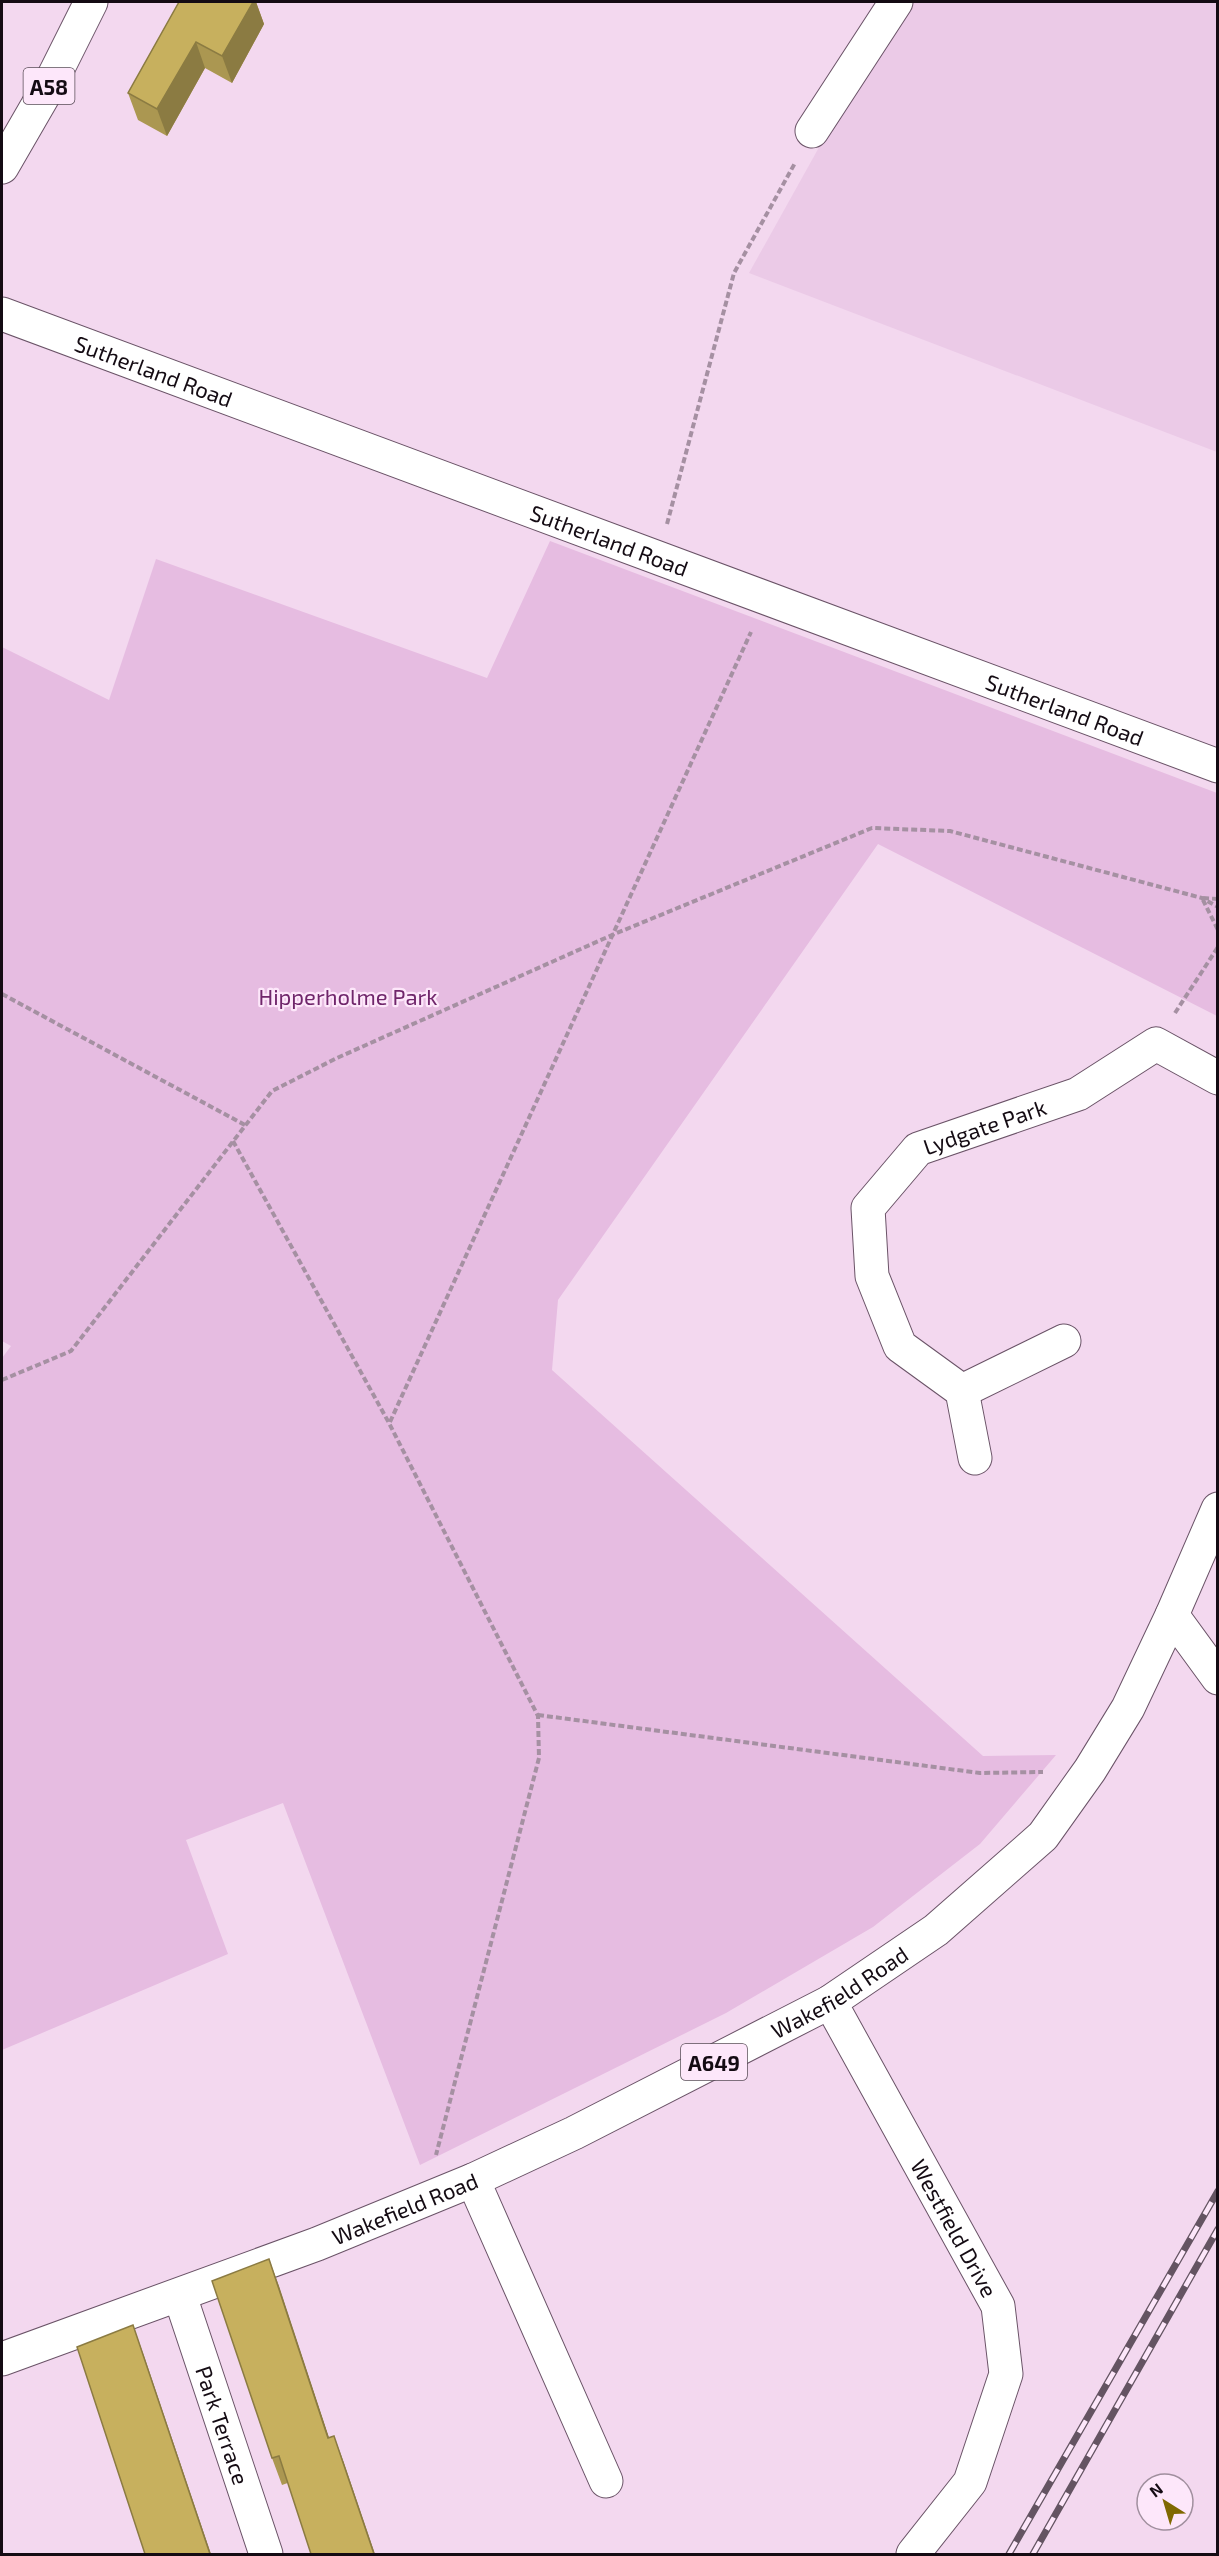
<svg xmlns="http://www.w3.org/2000/svg" width="1219" height="2556" font-family="'Exo 2',sans-serif">
	<style>
		.built { fill: #ebcae7 }
		.green { fill: #e6bce1 }
		.lines { fill: none; stroke-linecap: round; stroke-linejoin: round }
		.minor-casing { stroke: #6a5367; stroke-width: 35 }
		.major-casing { stroke: #6a5367; stroke-width: 35 }
		.highway-casing { stroke: #6a5367; stroke-width: 35 }
		.path { stroke: #a590a2; stroke-width: 4; stroke-dasharray: 6 3; stroke-linecap: butt }
		.minor { stroke: #fff; stroke-width: 33 }
		.major { stroke: #fff; stroke-width: 33 }
		.highway { stroke: #fff; stroke-width: 33 }
		.rail-casing { stroke: #645462; stroke-width: 7 }
		.rail { stroke: #fde7fa; stroke-width: 4.5; stroke-dasharray: 14; stroke-linecap: butt }
		.wall { fill: #ab9751 }
		.shaded-wall { fill: #8b7b42 }
		.building { fill: #c7b05e; stroke: #8b7b42; stroke-width: 1.5 }
		.labels { text-anchor: middle; dominant-baseline: central; stroke-width: 4.5; stroke-linejoin: round; paint-order: stroke }
		.shield { fill: #fde7fa; stroke: #5a4d58; stroke-width: 1.5 }
		.shield-label { font-size: 21px; font-weight: bold; fill: #140b13 }
		.street-label { font-size: 22px; fill: #140b13; stroke: #fde7fa }
		.park-label { font-size: 22px; fill: #70266b; stroke: #fde7fa }
	</style>
	<rect width="100%" height="100%" fill="#f3d8ef"/>
	<path class="built" d="M913 2H1217V452L749 273 852 88Z"/>
	<path class="green" d="M550 541 1217 793V1016L878 844 558 1300 552 1370 983 1756 1056 1755 980 1844 873 1927 726 2013 420 2165 283 1803 186 1840 228 1954 2 2050V1358L11 1346 2 1341V647L109 700 156 559 487 678Z"/>
	<g class="lines">
		<g class="minor-casing">
			<g id="minor">
				<path d="M812 131 896 2"/>
				<path id="s1" d="M2 314 1218 766"/>
				<path d="M962 1391 1064 1341"/>
				<path id="s2" d="M975 1458 962 1391 900 1346 872 1276 868 1208 918 1149 1078 1094 1156 1044 1218 1078"/>
				<path d="M1172 1615 1218 1678"/>
				<path id="s3" d="M830 2002 998 2306 1006 2374 970 2482 913 2554"/>
				<path d="M473 2180 606 2481"/>
				<path id="s4" d="M180 2296 266 2554"/>
			</g>
		</g>
		<g class="major-casing">
			<g id="major">
				<path id="s5" d="M2 2359 317 2244 473 2180 574 2133 830 2002 936 1930 1043 1836 1090 1770 1128 1708 1172 1615 1218 1509"/>
			</g>
		</g>
		<g class="highway-casing">
			<path id="highway" d="M2 167 50 84 91 2"/>
		</g>
		<g class="path">
			<path d="M667 524 734 273 795 163"/>
			<path d="M1218 899 1202 898 1218 930"/>
			<path d="M2 994 245 1125"/>
			<path d="M1175 1013 1218 947"/>
			<path d="M233 1141 389 1423 538 1716 539 1758 436 2155"/>
			<path d="M2 1380 71 1351 272 1091 337 1058 612 935 872 828 950 831 1202 898 1218 907"/>
			<path d="M390 1422 751 632"/>
			<path d="M538 1715 980 1773 1043 1772"/>
		</g>
		<use href="#minor" class="minor"/>
		<use href="#major" class="major"/>
		<use href="#highway" class="highway"/>
		<g class="rail-casing">
			<g id="rail">
				<path d="M1009 2554 1218 2191"/>
				<path d="M1033 2554 1218 2229"/>
			</g>
		</g>
		<use href="#rail" class="rail"/>
	</g>
	<g class="wall">
		<path d="M179 2H256L264 24 232 83 205 68 167 136 138 120 128 93Z"/>
		<path d="M269 2259 329 2438 344 2463 282 2485 272 2458Z"/>
	</g>
	<g class="shaded-wall">
		<path d="M253 2H256L264 24 232 83 222 56Z"/>
		<path d="M196 42 205 68 167 136 157 109Z"/>
		<path d="M269 2259 279 2286 338 2465 328 2438Z"/>
		<path d="M133 2325 145 2359 211 2554H210Z"/>
		<path d="M334 2436 344 2463 375 2554H374Z"/>
	</g>
	<g class="building">
		<path d="M179 2H253L222 56 196 42 157 109 128 93Z"/>
		<path d="M269 2259 328 2438 334 2436 374 2554H311L279 2456 272 2458 212 2281Z"/>
		<path d="M133 2325 210 2554H145L77 2347Z"/>
	</g>
	<g class="labels">
		<g class="shield">
			<rect x="23.5" y="68" width="51" height="36" rx="4.5"/>
			<rect x="681" y="2044" width="66" height="36" rx="4.5"/>
		</g>
		<g class="shield-label">
			<text x="49" y="86">A58</text>
			<text x="714" y="2062">A649</text>
		</g>
		<g class="street-label">
			<text stroke="none"><textPath href="#s1" startOffset="162">Sutherland Road</textPath></text>
			<text stroke="none"><textPath href="#s1" startOffset="648">Sutherland Road</textPath></text>
			<text stroke="none"><textPath href="#s1" startOffset="1134">Sutherland Road</textPath></text>
			<text stroke="none"><textPath href="#s2" startOffset="436">Lydgate Park</textPath></text>
			<text stroke="none"><textPath href="#s5" startOffset="916">Wakefield Road</textPath></text>
			<text stroke="none"><textPath href="#s5" startOffset="430">Wakefield Road</textPath></text>
			<text stroke="none"><textPath href="#s3" startOffset="258">Westfield Drive</textPath></text>
			<text stroke="none"><textPath href="#s4" startOffset="136">Park Terrace</textPath></text>
		</g>
		<g class="park-label">
			<text x="348" y="996">Hipperholme Park</text>
		</g>
	</g>
	<rect width="1219" height="2556" fill="none" stroke="#140b13" stroke-width="6"/>
	<g transform="translate(1165 2502) rotate(323)"><circle r="28" fill="#fde7fa" stroke="#a08f9e" stroke-width="1.5"/>
	<path d="M0-4.5L10 22L0 15L-10 22Z" fill="#806901"/>
	<text y="-9" font-size="16" font-weight="bold" text-anchor="middle" fill="#140b13">N</text>
	</g>
</svg>
